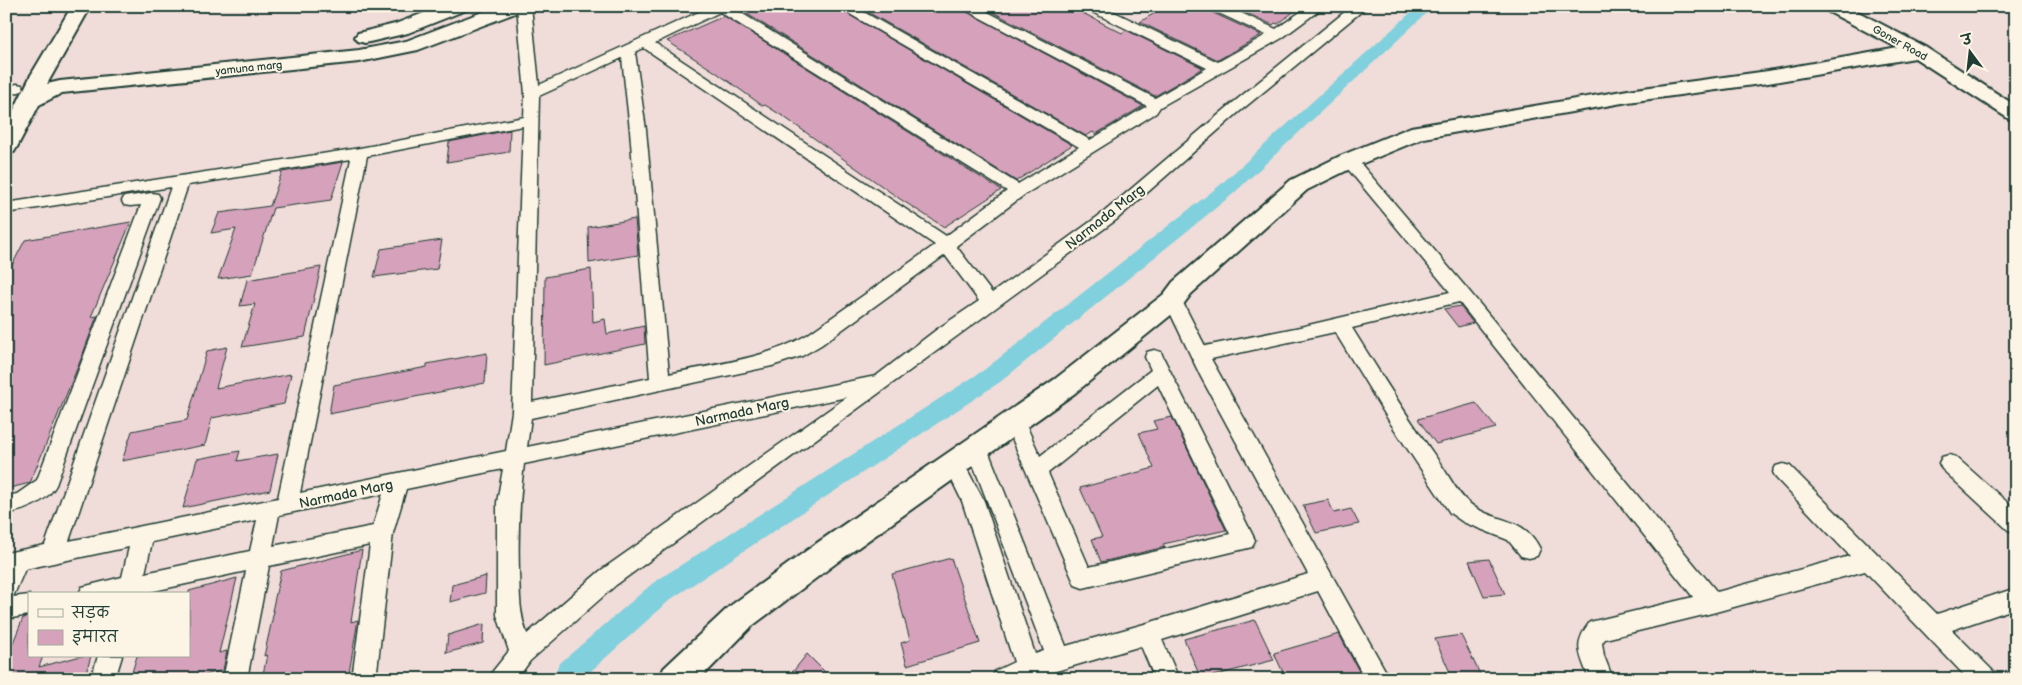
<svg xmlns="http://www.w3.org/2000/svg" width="2022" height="685" font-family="'Balsamiq Sans','Playpen Sans Deva',sans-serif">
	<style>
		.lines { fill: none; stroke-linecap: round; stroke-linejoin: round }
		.canal { fill: #81d0dd; fill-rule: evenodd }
		.building { fill: #d5a1bb; stroke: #1f3d34 }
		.street-casing { stroke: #1f3d34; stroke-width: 3 }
		.secondary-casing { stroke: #1f3d34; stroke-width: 4 }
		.street { fill: #fcf5e5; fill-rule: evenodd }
		.secondary { fill: #fcf5e5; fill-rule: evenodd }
		.labels { text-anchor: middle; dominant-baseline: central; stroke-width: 4; stroke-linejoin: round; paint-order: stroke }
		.far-street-label { font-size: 11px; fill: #1f3d34; stroke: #fcf5e5 }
		.street-label { font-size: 14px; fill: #1f3d34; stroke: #fcf5e5 }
	</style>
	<rect width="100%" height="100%" fill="#f0dcd8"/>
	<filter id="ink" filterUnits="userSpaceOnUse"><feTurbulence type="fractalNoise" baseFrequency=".02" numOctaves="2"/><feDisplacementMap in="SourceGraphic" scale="10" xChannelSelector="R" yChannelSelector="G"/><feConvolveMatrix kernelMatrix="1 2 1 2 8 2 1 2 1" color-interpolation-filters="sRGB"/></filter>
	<g filter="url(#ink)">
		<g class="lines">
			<path class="canal" d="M1418 6H1434L1233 194 1000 382 671 599 582 679H552L559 664 653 583 984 370 1219 186Z"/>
		</g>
		<g class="building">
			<path d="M745 6H834L1072 145 1016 181 739 9Z"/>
			<path d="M857 6H956L1143 106 1096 134 1093 132 1086 136Z"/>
			<path d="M981 6H1069L1122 33 1126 30 1203 68 1155 96Z"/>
			<path d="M1166 6H1206L1209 11 1261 35 1218 60 1140 22Z"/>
			<path d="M1231 6H1301L1278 24 1275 23 1273 25Z"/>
			<path d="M724 16 1001 190 944 227 900 199 784 117 765 105 763 106 714 71 667 41Z"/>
			<path d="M510 130 509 152 447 162 449 142Z"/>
			<path d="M343 162 331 200 273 208 252 274 218 279 236 229 211 233 219 213 270 206 282 172Z"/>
			<path d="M635 219 638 255 589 263 588 227Z"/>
			<path d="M131 222 91 317 97 316 81 359 30 483 6 489V277L25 240Z"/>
			<path d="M442 240 437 269 374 277 381 249Z"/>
			<path d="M321 267 305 337 242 347 255 304 240 306 247 280Z"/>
			<path d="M591 269 593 322 605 319 607 334 644 326 645 344 544 365 545 277Z"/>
			<path d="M1460 306 1473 323 1458 327 1444 309Z"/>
			<path d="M227 347 216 388 291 374 284 404 212 418 205 445 122 461 132 431 187 420 207 351Z"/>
			<path d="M487 353 485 383 329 414 334 385 427 367V364Z"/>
			<path d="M1476 403 1496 428 1436 444 1418 419Z"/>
			<path d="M1172 417 1226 530 1163 544 1165 547 1101 562 1092 539 1102 537 1080 488 1154 468 1139 433 1157 429 1153 421Z"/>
			<path d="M240 451 237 461 278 454 270 490 183 508 197 459Z"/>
			<path d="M1328 500 1334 513 1351 509 1359 524 1316 533 1303 505Z"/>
			<path d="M362 550 351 622 358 620 348 679H262L267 655 264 656 274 611H272L281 571Z"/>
			<path d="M951 558 980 643 907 665 901 643 910 640 892 574Z"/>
			<path d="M1489 559 1505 594 1484 596 1469 561Z"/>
			<path d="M486 576 485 593 450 602 452 585Z"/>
			<path d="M237 578 219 653 227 651 223 670 191 679H130L137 656H189V591Z"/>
			<path d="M29 617V656H43L39 667 81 656H91L86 673 62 679H6V660L23 618Z"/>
			<path d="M1255 620 1274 660 1201 679 1184 639Z"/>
			<path d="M484 624 483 643 446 653 448 635Z"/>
			<path d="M1339 634 1361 675 1347 679H1286L1274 653Z"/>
			<path d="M1461 635 1480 674 1453 679 1435 639Z"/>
			<path d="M807 654 832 679H787Z"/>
		</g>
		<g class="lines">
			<g class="street-casing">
				<g id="street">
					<path d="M517 6H531L539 85 712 6H730L1018 184 1079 147 836 6H853L1090 140 1147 106 958 6H976L1155 98 1207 68 1086 9 1084 6H1102L1218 62 1266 35 1210 9 1208 6H1226L1276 29 1309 6H1325L1282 38 1160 107 1156 113 1024 195 956 246 992 293 1104 212 1229 106 1352 6H1368L1239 112 1116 220 616 585 530 661 517 679H490L493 671 509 651 497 615V502L503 469 406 489 393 533 376 679H352L370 545 269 566 247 679H223L246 571 140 594H79L82 587 122 577 129 547 25 569 13 597 29 595V615L6 619V553L45 545 171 187 6 213V203L360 148 524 117 525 94ZM720 12 1007 191 946 236 655 43ZM644 48 935 245 807 335C766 359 715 364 669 374L646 130 635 52ZM622 58 630 130 650 378 532 402 539 96ZM523 126 512 412 506 451 300 493 367 156ZM351 159 278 498 69 541 188 185ZM945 255 979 301 936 330 876 376 527 447 531 418 772 366 802 356 821 345ZM847 397 600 571 527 634C519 612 520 596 519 573 518 536 519 501 524 464ZM383 494 373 526 273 546 279 515ZM257 520 250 551 145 573 152 542Z"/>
					<path d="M17 84 22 85 24 88 22 91 6 96V87Z"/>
					<path d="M1349 155 1355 157 1469 291 1717 592 1850 556 1776 478 1773 472 1776 466 1783 464 1790 466 1937 614 2016 588V608L1952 630 1993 671 1996 679H1968L1865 571 1712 613 1605 639 1602 643 1604 656 1613 679H1589C1580 654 1572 645 1590 622L1693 597 1459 302 1352 328C1381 375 1410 421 1442 466 1450 478 1457 493 1469 503 1494 524 1523 514 1540 549L1537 556 1529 558 1521 556 1508 540 1463 522 1450 513 1391 424 1335 332 1211 359 1390 679H1365L1318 591 1162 640 1179 679H1155L1141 646 1029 679H992L995 671 1014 662 962 501 944 464 947 458 954 456 961 458 984 501 1035 654 1044 651 967 448 970 442 977 440 984 442 987 448 1066 646 1148 623 1308 574 1201 377 1164 300 1167 295 1173 294 1179 295 1205 346 1300 327 1450 292 1343 163 1341 160 1343 157Z"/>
					<path d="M152 193 158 194 160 198 56 485C46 503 25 510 6 514V496L17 494 37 480 141 205 130 206 124 205 122 201 124 197Z"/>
					<path d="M1154 350 1161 352 1163 357 1255 540 1252 547 1244 549 1083 588 1075 585 1072 578 1005 422 1008 416 1015 414 1022 416 1040 456 1151 370 1145 357 1147 352ZM1158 385 1230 534 1089 567 1048 473Z"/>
					<path d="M1949 455 1956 457 2016 510V533L2008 530 1942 469 1939 463 1942 457Z"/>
					<path d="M98 656H122L115 679H91Z"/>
				</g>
			</g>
			<g class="secondary-casing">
				<g id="secondary">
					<path d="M72 6H91L47 84 60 81 359 50 406 41 498 6H525L523 10 418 50 359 62 62 93 39 105 17 147 14 152 6 154V126L31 75Z"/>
					<path d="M442 6H468L466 10 408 33 365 43 358 41 355 37 358 33 395 24Z"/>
					<path d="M1823 6H1847L1925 47 2016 106V121L2009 119 1915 58 1768 83 1628 102 1424 138 1356 166 1307 190 1191 294 1182 306 1075 393 839 561 752 626 700 679H659L664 668 730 606 817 543 1055 379 1164 294 1173 282 1291 180 1340 156 1411 127 1628 90 1768 71 1898 48 1825 10Z"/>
				</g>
			</g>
			<use href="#street" class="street"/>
			<use href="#secondary" class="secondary"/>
		</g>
	</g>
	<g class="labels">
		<g class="far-street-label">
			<text transform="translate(1900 43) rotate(29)">Goner Road</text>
			<text transform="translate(249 68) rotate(-6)">yamuna marg</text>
		</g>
		<g class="street-label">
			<text transform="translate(1105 217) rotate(-38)">Narmada Marg</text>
			<text transform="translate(742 412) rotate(-12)">Narmada Marg</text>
			<text transform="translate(346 494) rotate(-12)">Narmada Marg</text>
		</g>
	</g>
	<rect width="2022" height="685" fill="none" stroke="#fcf5e5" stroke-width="25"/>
	<rect x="12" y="12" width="1997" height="660" fill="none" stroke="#1f3d34" stroke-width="2" filter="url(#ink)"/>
	<rect x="28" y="592" width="162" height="65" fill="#fcf5e5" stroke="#a4ab9e"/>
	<rect x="38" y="609" width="25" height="8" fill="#fcf5e5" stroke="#a4ab9e"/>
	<text x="72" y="618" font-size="15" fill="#1f3d34">सड़क</text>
	<rect x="38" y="630" width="25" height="15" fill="#d5a1bb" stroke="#a4ab9e"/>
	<text x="72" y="642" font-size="15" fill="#1f3d34">इमारत</text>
	<g transform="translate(1970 52) rotate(345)" stroke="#fcf5e5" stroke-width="4" paint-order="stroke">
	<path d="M0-4L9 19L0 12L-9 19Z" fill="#1f3d34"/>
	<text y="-8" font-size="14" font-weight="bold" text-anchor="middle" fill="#1f3d34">उ</text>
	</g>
</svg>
